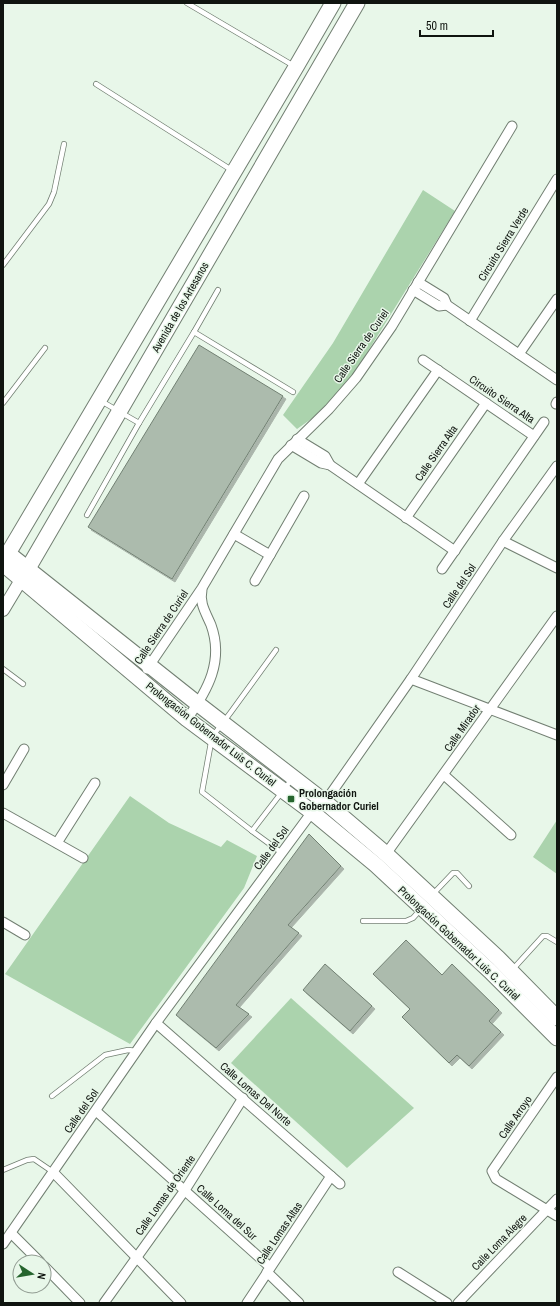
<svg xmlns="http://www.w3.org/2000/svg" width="560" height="1306" font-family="'Archivo Narrow',sans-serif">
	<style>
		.green { fill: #abd3ad }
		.building { fill: #acbbad; stroke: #728073; filter: url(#shadow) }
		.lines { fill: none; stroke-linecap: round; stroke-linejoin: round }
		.service-casing { stroke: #727f72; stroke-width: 6 }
		.minor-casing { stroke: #727f72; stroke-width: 11 }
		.tertiary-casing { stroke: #727f72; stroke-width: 14 }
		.primary-casing { stroke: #727f72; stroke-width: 17 }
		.service { stroke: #fff; stroke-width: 4.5 }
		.minor { stroke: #fff; stroke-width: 9 }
		.tertiary { stroke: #fff; stroke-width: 12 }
		.primary { stroke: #fff; stroke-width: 15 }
		.poi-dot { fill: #26652e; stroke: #e8f7e9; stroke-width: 1.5 }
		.labels { text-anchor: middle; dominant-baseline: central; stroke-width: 3; stroke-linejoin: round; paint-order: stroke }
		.street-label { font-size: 11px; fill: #0f140f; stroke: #e8f7e9 }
		.poi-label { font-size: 11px; font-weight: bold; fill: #0f140f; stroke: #e8f7e9; text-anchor: start }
	</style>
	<defs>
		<filter id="shadow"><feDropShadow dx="3" dy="3" stdDeviation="0" flood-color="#0004"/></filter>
	</defs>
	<rect width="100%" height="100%" fill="#e8f7e9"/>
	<g class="green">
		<path d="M423 190 455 211 355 372 321 412 297 429 283 415 333 343Z"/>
		<path d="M130 796 169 823 221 847 227 840 257 856 244 888 130 1044 5 974Z"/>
		<path d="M557 820V874L533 857Z"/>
		<path d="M291 998 414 1108 347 1168 231 1063Z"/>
	</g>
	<g class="building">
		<path d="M199 345 283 396 172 579 88 527Z"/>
		<path d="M309 834 341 866 288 925 299 933 236 1005 249 1014 216 1048 176 1015Z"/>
		<path d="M406 940 442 975 452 964 499 1010 489 1021 501 1032 469 1066 457 1055 449 1063 402 1017 410 1009 373 974Z"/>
		<path d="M325 964 372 1006 350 1031 303 990Z"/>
	</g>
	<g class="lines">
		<g class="service-casing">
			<g id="service">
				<path d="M187 3 294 66"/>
				<path d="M96 84 233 171"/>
				<path d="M3 265 49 204 54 192 64 144"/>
				<path d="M194 332 218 290"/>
				<path d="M101 401 139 423 194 332 293 392"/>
				<path d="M3 403 45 348"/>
				<path d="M87 515 139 423"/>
				<path d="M276 650 231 712 212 737 202 792 252 831 292 779"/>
				<path d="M3 669 23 684"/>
				<path d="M252 831 282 853"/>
				<path d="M433 894 453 873H457L469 886"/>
				<path d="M363 921H406L413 918 421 909"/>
				<path d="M513 969 543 936H547L557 942"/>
				<path d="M52 1096 105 1055 128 1050 137 1051"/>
				<path d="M3 1170 27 1160 34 1159 53 1172"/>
			</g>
		</g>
		<g class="minor-casing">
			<g id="minor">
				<path d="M418 282 444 298 447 305 557 380"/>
				<path d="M413 290 439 306 447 305"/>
				<path d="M470 321 557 179"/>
				<path d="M519 354 557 299"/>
				<path d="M423 360 534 436"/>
				<path d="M556 404 557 402"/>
				<path d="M297 439 325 456 330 465"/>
				<path d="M291 445 321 463 330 465 455 551"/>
				<path d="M358 484 438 370"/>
				<path d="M406 518 486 403"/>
				<path d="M234 534 270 555"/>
				<path d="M503 541 557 568"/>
				<path d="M442 569 544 422"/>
				<path d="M255 581 304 496"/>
				<path d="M147 669 202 588 278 459 329 409 356 378 392 326 512 126"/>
				<path d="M411 679 557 735"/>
				<path d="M187 719C208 690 224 661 211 625 206 613 199 603 202 590"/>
				<path d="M444 775 511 835"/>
				<path d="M3 785 24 749"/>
				<path d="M3 813 83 858"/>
				<path d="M57 843 95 783"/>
				<path d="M386 854 557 616"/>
				<path d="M3 922 25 935"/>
				<path d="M156 1023 340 1184"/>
				<path d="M557 1077 492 1171 496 1179 557 1216"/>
				<path d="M96 1111 270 1267"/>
				<path d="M53 1172 181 1303"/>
				<path d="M11 1233 40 1262"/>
				<path d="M3 1244 156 1023 312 812 325 802 411 679 503 541 557 466"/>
				<path d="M44 1266 80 1303"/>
				<path d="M267 1272 299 1303"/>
				<path d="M398 1272 447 1303"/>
				<path d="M104 1303 185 1190 243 1098"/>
				<path d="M247 1303 331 1176"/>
				<path d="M458 1303 557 1199"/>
			</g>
		</g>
		<g class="tertiary-casing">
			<path id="tertiary" d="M3 610 21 580"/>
		</g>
		<g class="primary-casing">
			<g id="primary">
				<path d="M9 554 198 704 325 802 386 854 498 958 557 1018"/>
				<path d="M3 562 296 67 333 3"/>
				<path d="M3 564 187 719 312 812 376 865 490 971 557 1038"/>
				<path d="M23 577 357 3"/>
			</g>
		</g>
		<use href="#service" class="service"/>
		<use href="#minor" class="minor"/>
		<use href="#tertiary" class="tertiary"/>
		<use href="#primary" class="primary"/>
	</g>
	<rect class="poi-dot" x="287" y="795" width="8" height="8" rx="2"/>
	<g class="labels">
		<g class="street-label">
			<text transform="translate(503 244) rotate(-58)">Circuito Sierra Verde</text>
			<text transform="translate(180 307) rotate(-60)">Avenida de los Artesanos</text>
			<text transform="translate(361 346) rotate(-55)">Calle Sierra de Curiel</text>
			<text transform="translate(502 399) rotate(34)">Circuito Sierra Alta</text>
			<text transform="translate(436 453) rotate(-55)">Calle Sierra Alta</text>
			<text transform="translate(459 586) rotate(-56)">Calle del Sol</text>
			<text transform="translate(161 627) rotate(-56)">Calle Sierra de Curiel</text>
			<text transform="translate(462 728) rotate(-55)">Calle Mirador</text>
			<text transform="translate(211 734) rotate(38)">Prolongación Gobernador Luis C. Curiel</text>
			<text transform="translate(271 848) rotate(-54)">Calle del Sol</text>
			<text transform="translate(459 943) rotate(43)">Prolongación Gobernador Luis C. Curiel</text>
			<text transform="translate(256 1094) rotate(41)">Calle Lomas Del Norte</text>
			<text transform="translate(81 1111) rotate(-55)">Calle del Sol</text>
			<text transform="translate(515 1117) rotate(-55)">Calle Arroyo</text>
			<text transform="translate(165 1195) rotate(-55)">Calle Lomas de Oriente</text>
			<text transform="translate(227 1212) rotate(42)">Calle Loma del Sur</text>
			<text transform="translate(279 1233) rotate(-56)">Calle Lomas Altas</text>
			<text transform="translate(499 1242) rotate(-46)">Calle Loma Alegre</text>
		</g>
		<g class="poi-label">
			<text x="299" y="793">Prolongación<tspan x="299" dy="13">Gobernador Curiel</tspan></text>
		</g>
	</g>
	<rect width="560" height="1306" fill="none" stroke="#0f140f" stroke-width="8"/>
	<g transform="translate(32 1274) rotate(102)"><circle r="19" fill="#e8f7e9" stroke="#919c92"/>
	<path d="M0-3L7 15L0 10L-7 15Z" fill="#26652e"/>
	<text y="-6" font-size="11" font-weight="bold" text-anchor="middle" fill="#0f140f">N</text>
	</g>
	<path d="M420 30v6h73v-6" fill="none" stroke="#0f140f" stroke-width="2"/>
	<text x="426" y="30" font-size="12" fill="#0f140f" stroke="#e8f7e9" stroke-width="3" paint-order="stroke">50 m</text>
</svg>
